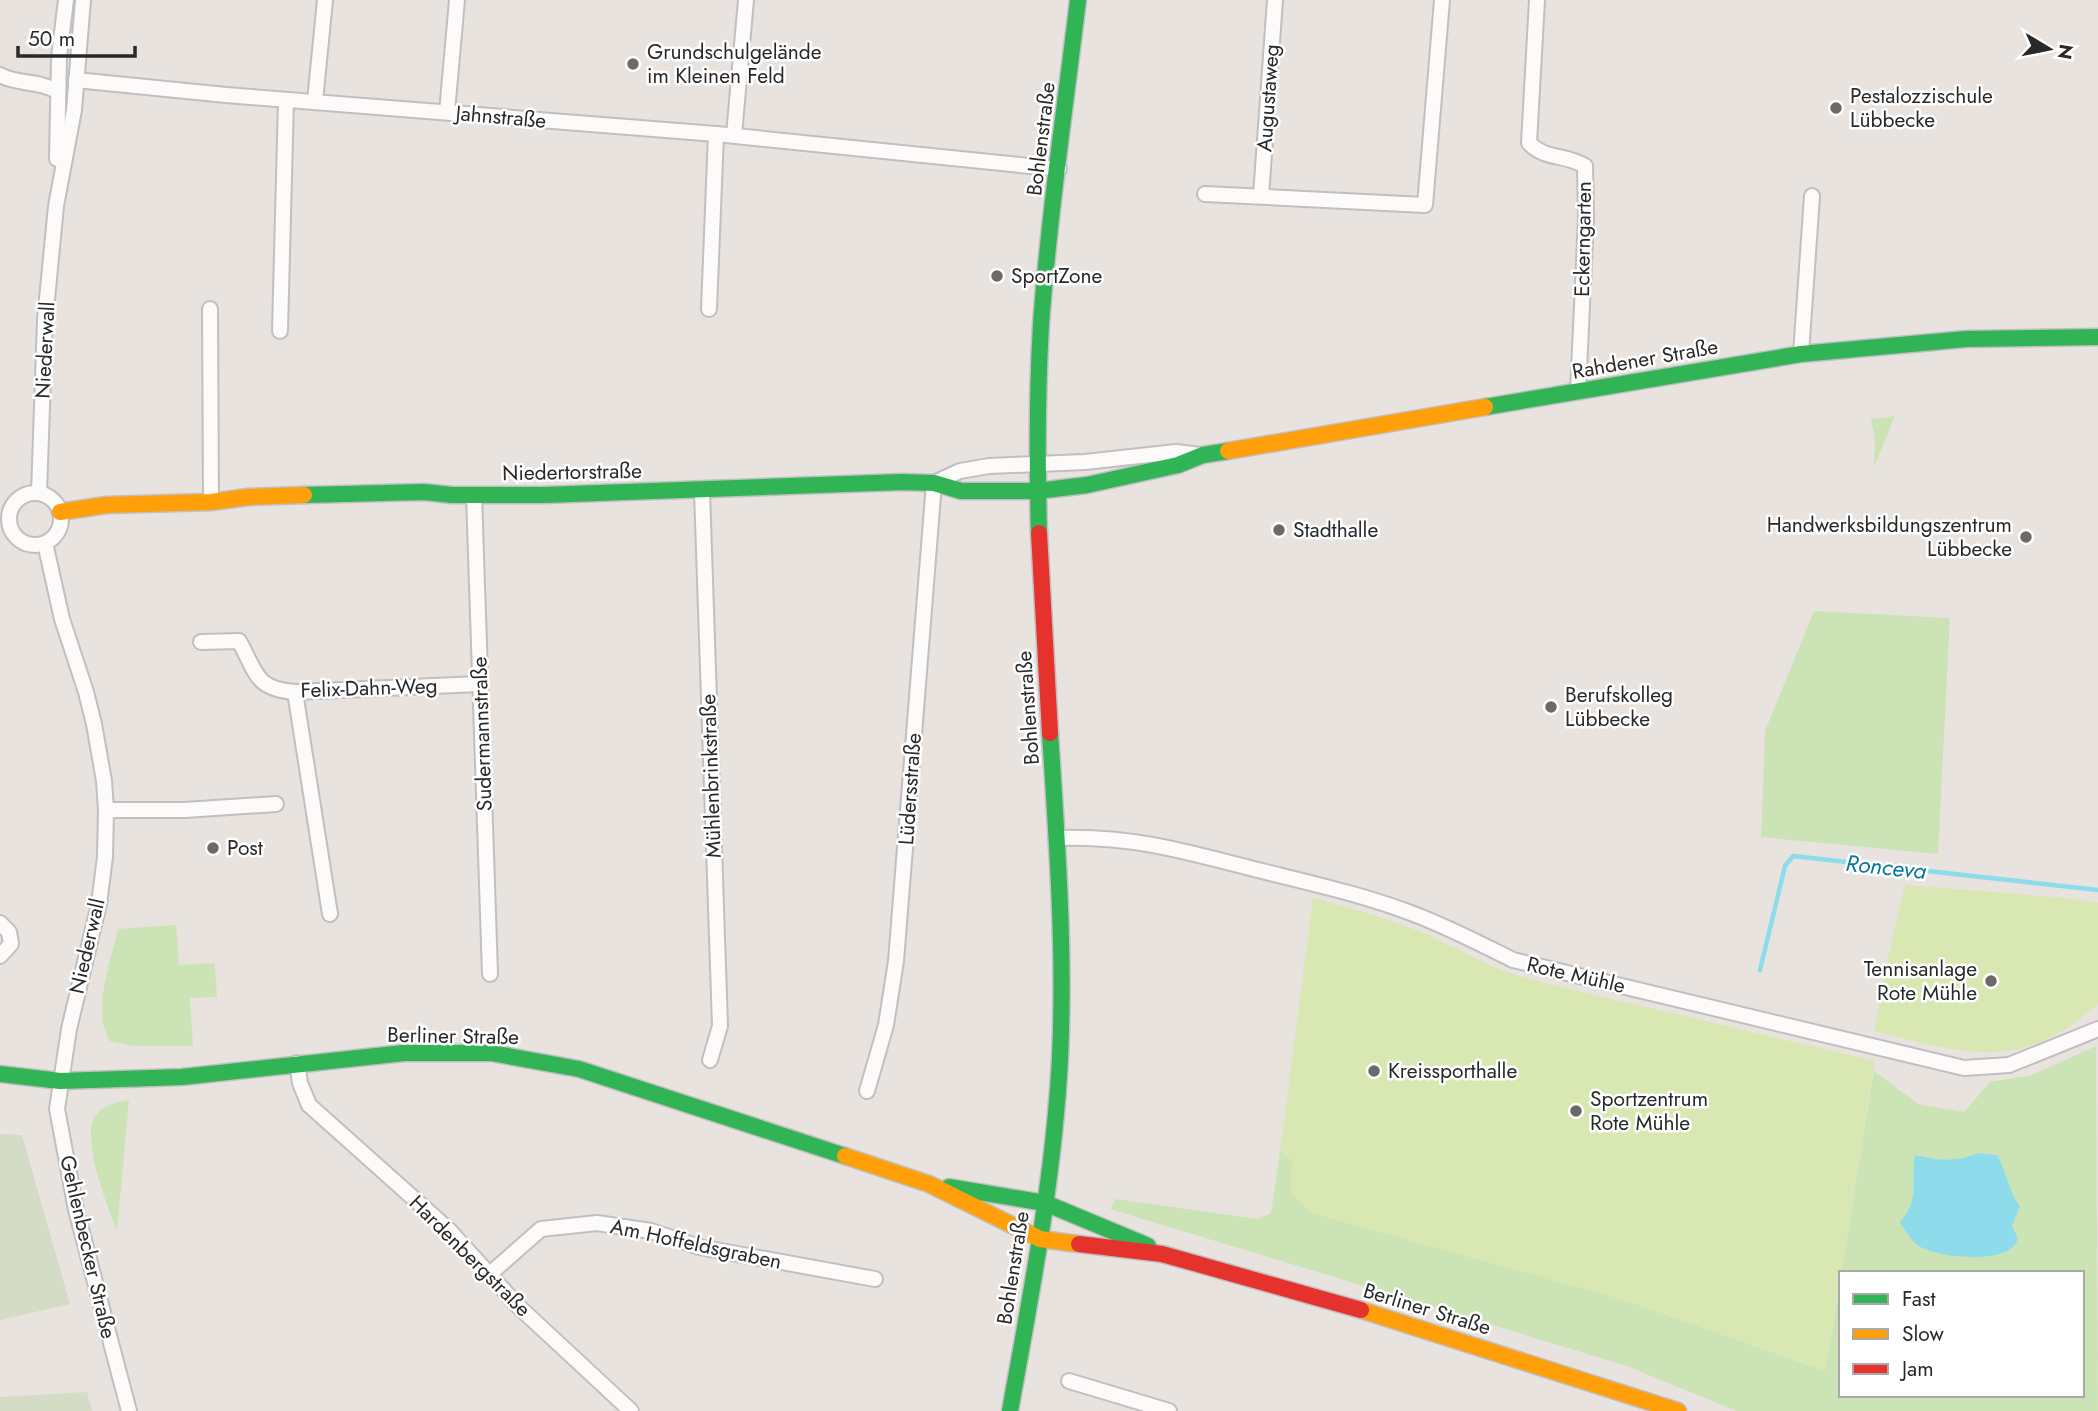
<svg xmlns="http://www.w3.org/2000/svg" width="2098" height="1411" font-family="Jost,sans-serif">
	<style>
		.green { fill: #cce4b5 }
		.cemetery { fill: #d5dcc5 }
		.pitch { fill: #d9e8b3 }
		.water { fill: #8edbec }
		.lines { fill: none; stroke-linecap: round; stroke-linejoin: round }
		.stream { stroke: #8edbec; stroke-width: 4.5 }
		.street-casing { stroke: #c1bfc0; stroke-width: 18 }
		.fast-casing { stroke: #c1bfc0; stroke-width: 19 }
		.slow-casing { stroke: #c1bfc0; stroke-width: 19 }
		.jam-casing { stroke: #c1bfc0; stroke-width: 19 }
		.street { stroke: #fcfbfa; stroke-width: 14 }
		.fast { stroke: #30b455; stroke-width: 16 }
		.slow { stroke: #ff9f0a; stroke-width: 16 }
		.jam { stroke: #e5322d; stroke-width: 16 }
		.poi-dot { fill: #6c6a68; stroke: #fff; stroke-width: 2.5 }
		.labels { text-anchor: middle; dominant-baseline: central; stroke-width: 5; stroke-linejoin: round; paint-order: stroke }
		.poi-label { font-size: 21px; fill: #292929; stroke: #fff; text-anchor: start }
		.street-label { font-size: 21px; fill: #292929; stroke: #fff }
		.water-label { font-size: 23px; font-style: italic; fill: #09759c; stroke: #fff }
	</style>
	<rect width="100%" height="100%" fill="#e8e3de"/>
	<g class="green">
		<path d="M1895 416 1874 467 1875 439 1871 419Z"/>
		<path d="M1814 611 1950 618 1938 854 1761 837 1765 731Z"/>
		<path d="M176 925 179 965 214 963 215 967 217 997 190 998 193 1046H133L110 1041C91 1011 111 961 118 929Z"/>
		<path d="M2096 1046 2098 1411H1736L1627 1366 1110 1209 1116 1199 1257 1219 1271 1213 1280 1151 1292 1161 1291 1193 1631 1302 1825 1371 1841 1276V1395H2082V1273H1841L1874 1071 1918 1104 1964 1112 1990 1082 2032 1075Z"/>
		<path d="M129 1100 117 1231C107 1207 84 1145 93 1120 99 1106 116 1102 129 1100Z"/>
	</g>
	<g class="cemetery">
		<path d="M0 1134 22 1135 70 1304 0 1320Z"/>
		<path d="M87 1392 92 1411H0V1397Z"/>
	</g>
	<g class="pitch">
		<path d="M1905 885 2068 898 2098 903V1004C2080 1019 2061 1034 2039 1043 1985 1064 1927 1044 1874 1031L1882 994 1885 969Z"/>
		<path d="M1313 898 1362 911 1424 933 1500 970 1544 983 1875 1061 1825 1371 1631 1302 1311 1213 1291 1193 1292 1161 1280 1151Z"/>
	</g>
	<path class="water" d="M1977 1153 1997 1155C2006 1170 2010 1195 2020 1206L2012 1226 2018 1239C2016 1242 2015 1246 2012 1248 1994 1263 1934 1258 1916 1244 1910 1238 1904 1229 1900 1222 1921 1199 1910 1181 1915 1155 1935 1160 1958 1163 1977 1153Z"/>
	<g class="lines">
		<path class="stream" d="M1760 970 1785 866 1793 856 2098 890"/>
		<g class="street-casing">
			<g id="street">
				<path d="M1537 0 1529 143C1547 161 1564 153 1585 166L1586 218 1578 392"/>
				<path d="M0 75C18 85 40 80 58 92"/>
				<path d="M76 80 226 95 716 134 1059 169"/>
				<path d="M315 101 325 0"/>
				<path d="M447 112 457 0"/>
				<path d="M734 135 746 0"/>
				<path d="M57 159 59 57 66 0"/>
				<path d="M1205 194 1425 205 1442 0"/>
				<path d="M1261 196 1275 0"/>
				<path d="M210 309 211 502"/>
				<path d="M709 309 716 134"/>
				<path d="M280 331 286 100"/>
				<path d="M1801 354 1812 196"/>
				<path d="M702 491 720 1026 710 1060"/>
				<path d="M39 493 45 320 56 206 74 110 83 0"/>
				<circle cx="35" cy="519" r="26"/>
				<path d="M474 495 490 974"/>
				<path d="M45 543 62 619 86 692 94 724 104 781 106 810 105 857 99 904 69 1029 57 1109 76 1210 129 1411"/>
				<path d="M201 642 239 641C257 673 255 689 295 692L480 684"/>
				<path d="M295 692 330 914"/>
				<path d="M106 810H185L276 804"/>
				<path d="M1057 838C1126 835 1181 850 1246 867 1301 881 1358 893 1411 913 1446 926 1479 943 1513 960L1964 1068 2009 1065 2098 1029"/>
				<path d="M0 923 9 932 11 944 0 956"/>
				<path d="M297 1063 300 1083 309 1105 449 1230 518 1306 631 1411"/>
				<path d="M867 1091 886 1025 896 961 934 483 960 471 989 466 1085 462 1176 452 1200 455"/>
				<path d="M491 1273 541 1229 597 1223 651 1231 699 1247 875 1279"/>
				<path d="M1069 1381 1169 1411"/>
			</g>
		</g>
		<g class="fast-casing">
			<g id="fast">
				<path d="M1485 407 1801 354 1966 339 2098 337"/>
				<path d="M304 495 424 492 452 495H544L902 482 934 483 961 491H1037L1087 485 1178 465 1203 455 1228 451"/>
				<path d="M1039 533C1037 463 1037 394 1041 324 1049 216 1065 108 1078 0"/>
				<path d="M0 1074 60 1081 182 1077 404 1053H491L579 1069 845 1156"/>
				<path d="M949 1187 1045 1203 1148 1246"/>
				<path d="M1010 1411C1031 1294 1054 1177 1060 1058 1065 949 1057 841 1050 733"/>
			</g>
		</g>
		<g class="slow-casing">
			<g id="slow">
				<path d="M1228 451 1485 407"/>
				<path d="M60 512 106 505 211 502 248 497 304 495"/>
				<path d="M845 1156 929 1184 1040 1239 1079 1244"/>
				<path d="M1361 1310 1678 1411"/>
			</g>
		</g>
		<g class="jam-casing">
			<g id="jam">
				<path d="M1039 533 1050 733"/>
				<path d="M1079 1244 1162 1254 1361 1310"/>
			</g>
		</g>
		<use href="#street" class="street"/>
		<use href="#fast" class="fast"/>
		<use href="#slow" class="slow"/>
		<use href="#jam" class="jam"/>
	</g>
	<g class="poi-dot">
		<circle cx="633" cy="64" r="7"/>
		<circle cx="1836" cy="108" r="7"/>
		<circle cx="997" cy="276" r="7"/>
		<circle cx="1279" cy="530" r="7"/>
		<circle cx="2026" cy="537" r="7"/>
		<circle cx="1551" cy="707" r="7"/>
		<circle cx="213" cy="848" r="7"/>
		<circle cx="1991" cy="981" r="7"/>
		<circle cx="1374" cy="1071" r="7"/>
		<circle cx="1576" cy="1111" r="7"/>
	</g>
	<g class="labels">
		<g class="poi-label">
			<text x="647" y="52">Grundschulgelände<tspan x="647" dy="24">im Kleinen Feld</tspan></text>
			<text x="1850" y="96">Pestalozzischule<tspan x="1850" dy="24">Lübbecke</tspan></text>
			<text x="1011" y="276">SportZone</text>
			<text x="2012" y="525" text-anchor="end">Handwerksbildungszentrum<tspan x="2012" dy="24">Lübbecke</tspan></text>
			<text x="1293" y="530">Stadthalle</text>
			<text x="1565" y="695">Berufskolleg<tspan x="1565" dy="24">Lübbecke</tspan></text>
			<text x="227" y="848">Post</text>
			<text x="1977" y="969" text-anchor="end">Tennisanlage<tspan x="1977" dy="24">Rote Mühle</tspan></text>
			<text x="1388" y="1071">Kreissporthalle</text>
			<text x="1590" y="1099">Sportzentrum<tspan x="1590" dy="24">Rote Mühle</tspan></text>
		</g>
		<g class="street-label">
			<text transform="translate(1268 98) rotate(-86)">Augustaweg</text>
			<text transform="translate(501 117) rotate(5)">Jahnstraße</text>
			<text transform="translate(1041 139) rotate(-83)">Bohlenstraße</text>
			<text transform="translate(1583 239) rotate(-89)">Eckerngarten</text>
			<text transform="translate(45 350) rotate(-87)">Niederwall</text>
			<text transform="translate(1645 359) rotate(-10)">Rahdener Straße</text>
			<text transform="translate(572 472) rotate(-1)">Niedertorstraße</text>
			<text transform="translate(369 688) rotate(-2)">Felix-Dahn-Weg</text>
			<text transform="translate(1028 708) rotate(-94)">Bohlenstraße</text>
			<text transform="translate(482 734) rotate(-92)">Sudermannstraße</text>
			<text transform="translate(711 776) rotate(-92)">Mühlenbrinkstraße</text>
			<text transform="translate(910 789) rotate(-86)">Lüdersstraße</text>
			<text transform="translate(87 946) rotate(-77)">Niederwall</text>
			<text transform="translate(1576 975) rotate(13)">Rote Mühle</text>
			<text transform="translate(453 1036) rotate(1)">Berliner Straße</text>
			<text transform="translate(696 1244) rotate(12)">Am Hoffeldsgraben</text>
			<text transform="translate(88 1247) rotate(77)">Gehlenbecker Straße</text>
			<text transform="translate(470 1256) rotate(45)">Hardenbergstraße</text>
			<text transform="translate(1013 1268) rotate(-81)">Bohlenstraße</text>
			<text transform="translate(1427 1309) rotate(17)">Berliner Straße</text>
		</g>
		<g class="water-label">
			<text transform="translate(1886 867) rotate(6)">Ronceva</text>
		</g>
	</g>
	<rect x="1839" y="1271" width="245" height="126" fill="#ffffff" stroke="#a9a9a9" stroke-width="2"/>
	<rect x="1853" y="1294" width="35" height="10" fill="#30b455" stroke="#a9a9a9" stroke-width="2"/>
	<text x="1902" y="1306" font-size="21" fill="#292929">Fast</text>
	<rect x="1853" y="1329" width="35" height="10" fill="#ff9f0a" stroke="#a9a9a9" stroke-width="2"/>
	<text x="1902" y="1341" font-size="21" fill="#292929">Slow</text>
	<rect x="1853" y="1364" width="35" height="10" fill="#e5322d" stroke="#a9a9a9" stroke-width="2"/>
	<text x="1902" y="1376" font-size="21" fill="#292929">Jam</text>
	<g transform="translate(2049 49) rotate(100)" stroke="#ffffff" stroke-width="5" paint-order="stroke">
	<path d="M0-5L12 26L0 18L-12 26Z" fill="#292929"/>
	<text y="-10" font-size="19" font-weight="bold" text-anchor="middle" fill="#292929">N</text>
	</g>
	<path d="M18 46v10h117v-10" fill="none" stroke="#292929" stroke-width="3.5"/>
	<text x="28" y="46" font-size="21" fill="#292929" stroke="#ffffff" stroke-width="5" paint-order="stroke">50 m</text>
</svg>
